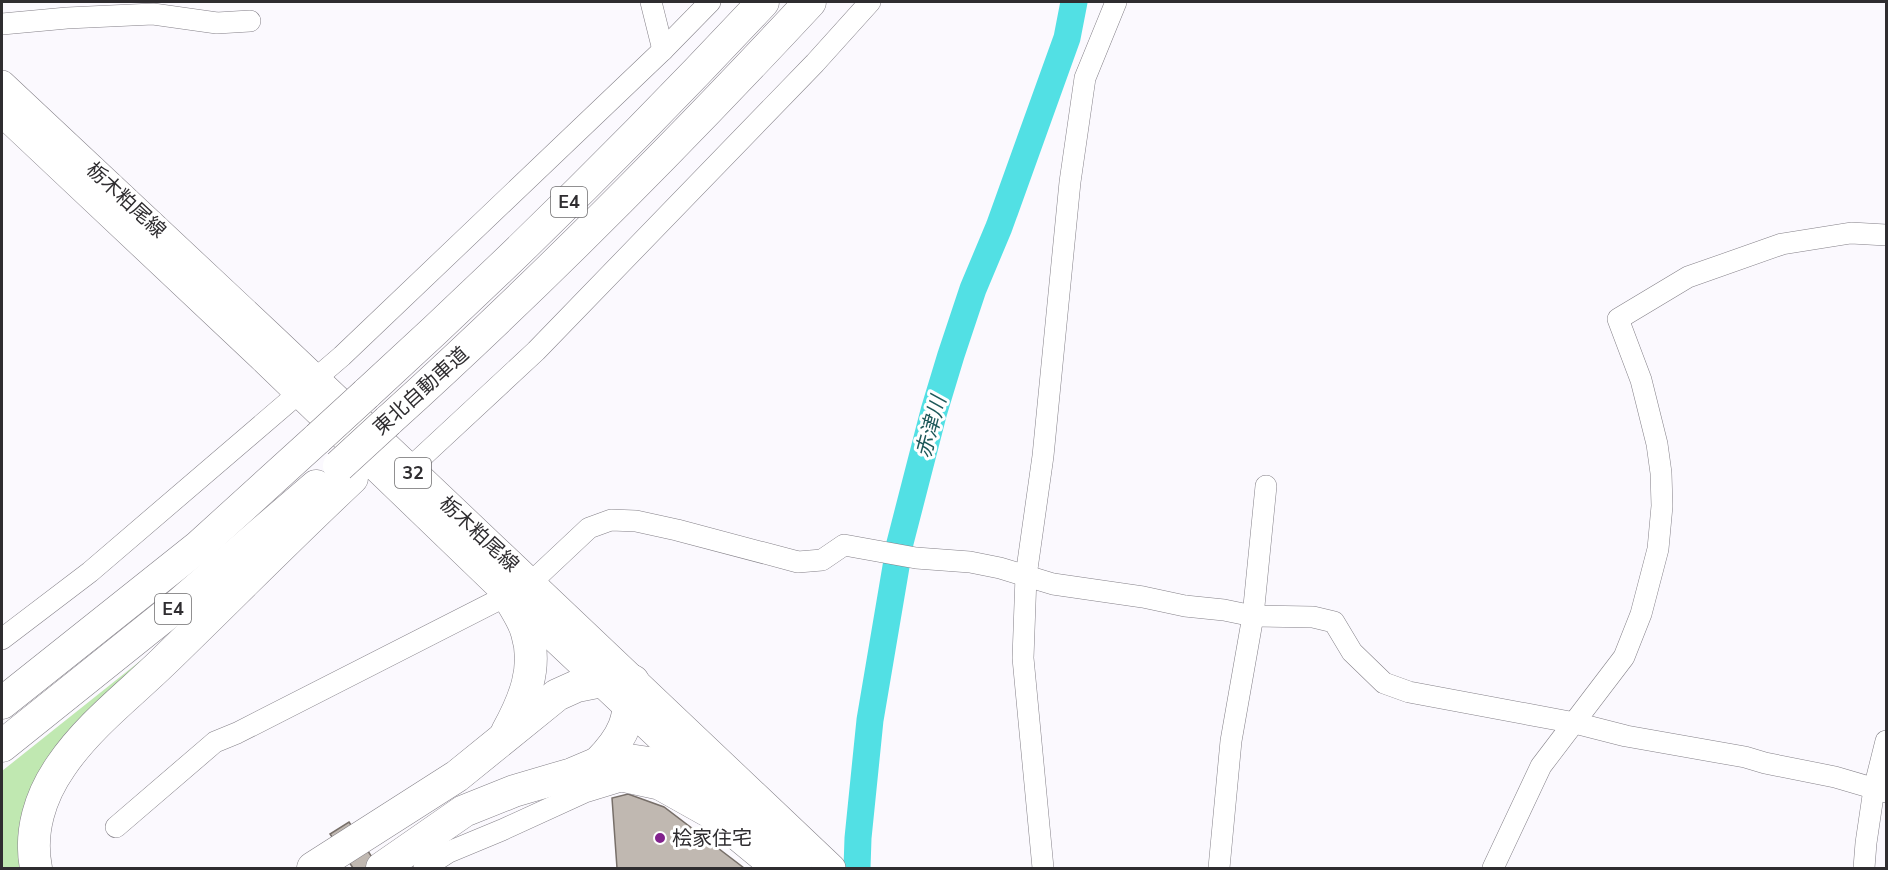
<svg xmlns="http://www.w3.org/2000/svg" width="1888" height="870" font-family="'Nunito Sans','Noto Sans JP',sans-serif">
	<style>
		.green { fill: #c0e8b1 }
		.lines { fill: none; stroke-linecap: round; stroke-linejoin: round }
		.river { stroke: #52e0e4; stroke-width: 27 }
		.building { fill: #c0b8b1; stroke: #776f69; stroke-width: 1.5 }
		.minor-casing { stroke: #848088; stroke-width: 22 }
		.major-casing { stroke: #848088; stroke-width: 28 }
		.highway-casing { stroke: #848088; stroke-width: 33 }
		.minor { stroke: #fff; stroke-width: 21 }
		.major { stroke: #fff; stroke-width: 27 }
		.highway { stroke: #fff; stroke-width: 32 }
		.highway-bridge-casing { stroke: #848088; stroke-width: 33; stroke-linecap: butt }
		.highway-bridge { stroke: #fff; stroke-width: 32 }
		.poi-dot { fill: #82228d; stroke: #fff; stroke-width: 2 }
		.labels { text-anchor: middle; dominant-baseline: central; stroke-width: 6; stroke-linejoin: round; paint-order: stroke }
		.shield { fill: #fff; stroke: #6d6c6e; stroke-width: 1.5 }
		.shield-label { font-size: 18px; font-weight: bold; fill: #2f2d30 }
		.street-label { font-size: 20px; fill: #2f2d30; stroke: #fff }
		.poi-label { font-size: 20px; fill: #2f2d30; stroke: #fff; text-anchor: start }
		.water-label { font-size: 21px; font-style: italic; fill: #1e595a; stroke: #fff }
	</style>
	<rect width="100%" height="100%" fill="#fbf9fe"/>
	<path class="green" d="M184 626 81 731 29 868H2V771Z"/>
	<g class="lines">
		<path class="river" d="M857 868 858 838 870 720 900 543 934 411 951 355 973 289 999 227 1067 38 1074 2"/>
	</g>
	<g class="building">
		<path d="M628 794 664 807 744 868H617L612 798Z"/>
		<path d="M349 822 379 868H353L330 834Z"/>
	</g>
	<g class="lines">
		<g class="minor-casing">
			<g id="minor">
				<path d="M651 2 663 50"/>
				<path d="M2 24 67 18 153 14 217 23 250 21"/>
				<path d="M409 469 536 351 815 63 870 2"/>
				<path d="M2 639 90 572 342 356 663 50 710 2"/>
				<path d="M116 827 215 742 237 733 508 595 540 574 589 528 611 520 636 521 677 530 798 562 822 560 844 545 916 558 970 562 1000 568 1053 584 1143 597 1185 606 1224 610 1253 616 1313 617 1334 622 1352 652 1384 683 1409 692 1575 723 1626 736 1745 757 1765 763 1835 777 1886 792"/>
				<path d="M424 868 449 852 502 830 585 792 621 781 658 789 708 817 770 868"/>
				<path d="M1043 868 1023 658 1026 576 1043 456 1070 182 1085 78 1116 2"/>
				<path d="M1219 868 1231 741 1253 616 1266 486"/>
				<path d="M1493 868 1541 766 1624 657 1641 614 1658 549 1662 506 1661 473 1657 444 1641 380 1618 319 1688 277 1782 244 1851 233 1886 235"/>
				<path d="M1864 868 1866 843 1874 789 1886 741"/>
			</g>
		</g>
		<g class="major-casing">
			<g id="major">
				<path d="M2 84 274 339 832 868"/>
				<path d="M2 113 261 357 508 595 798 868"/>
			</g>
		</g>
		<g class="highway-casing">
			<g id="highway">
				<path d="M366 394C504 268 636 138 763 2"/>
				<path d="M388 421C535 288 675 147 810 2"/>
				<path d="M2 703 198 547 318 438"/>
				<path d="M507 732C524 701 538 668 527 633 524 620 514 607 508 595"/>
				<path d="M2 746 178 605 316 486"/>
				<path d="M36 868C29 832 40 796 61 766 88 726 129 695 163 662 226 601 288 538 352 478"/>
				<path d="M313 868 457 776 557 695 577 686 602 681H633C628 720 627 734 598 763"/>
				<path d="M382 868 464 811 514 791 572 774 598 763 622 759 649 763 667 769 687 785 731 805"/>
			</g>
		</g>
		<use href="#minor" class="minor"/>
		<use href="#major" class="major"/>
		<use href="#highway" class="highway"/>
		<g class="highway-bridge-casing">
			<g id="highway-bridge">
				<path d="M318 438 366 394"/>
				<path d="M339 466 388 421"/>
			</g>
		</g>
		<use href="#highway-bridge" class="highway-bridge"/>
	</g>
	<circle class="poi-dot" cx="660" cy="838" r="6"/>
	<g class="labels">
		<g class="shield">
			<rect x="551" y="187" width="36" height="30" rx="4.5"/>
			<rect x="395" y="458" width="36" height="30" rx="4.5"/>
			<rect x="155" y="594" width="36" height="30" rx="4.5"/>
		</g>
		<g class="shield-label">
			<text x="569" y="202">E4</text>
			<text x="413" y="473">32</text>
			<text x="173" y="609">E4</text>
		</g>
		<g class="street-label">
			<text transform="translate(126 200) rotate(43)">栃木粕尾線</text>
			<text transform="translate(421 391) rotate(-42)">東北自動車道</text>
			<text transform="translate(479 534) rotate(43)">栃木粕尾線</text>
		</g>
		<g class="poi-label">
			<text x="672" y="838">桧家住宅</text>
		</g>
		<g class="water-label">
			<text transform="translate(931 427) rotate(-75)">赤津川</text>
		</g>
	</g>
	<rect width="1888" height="870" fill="none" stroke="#2f2d30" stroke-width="6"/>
</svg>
